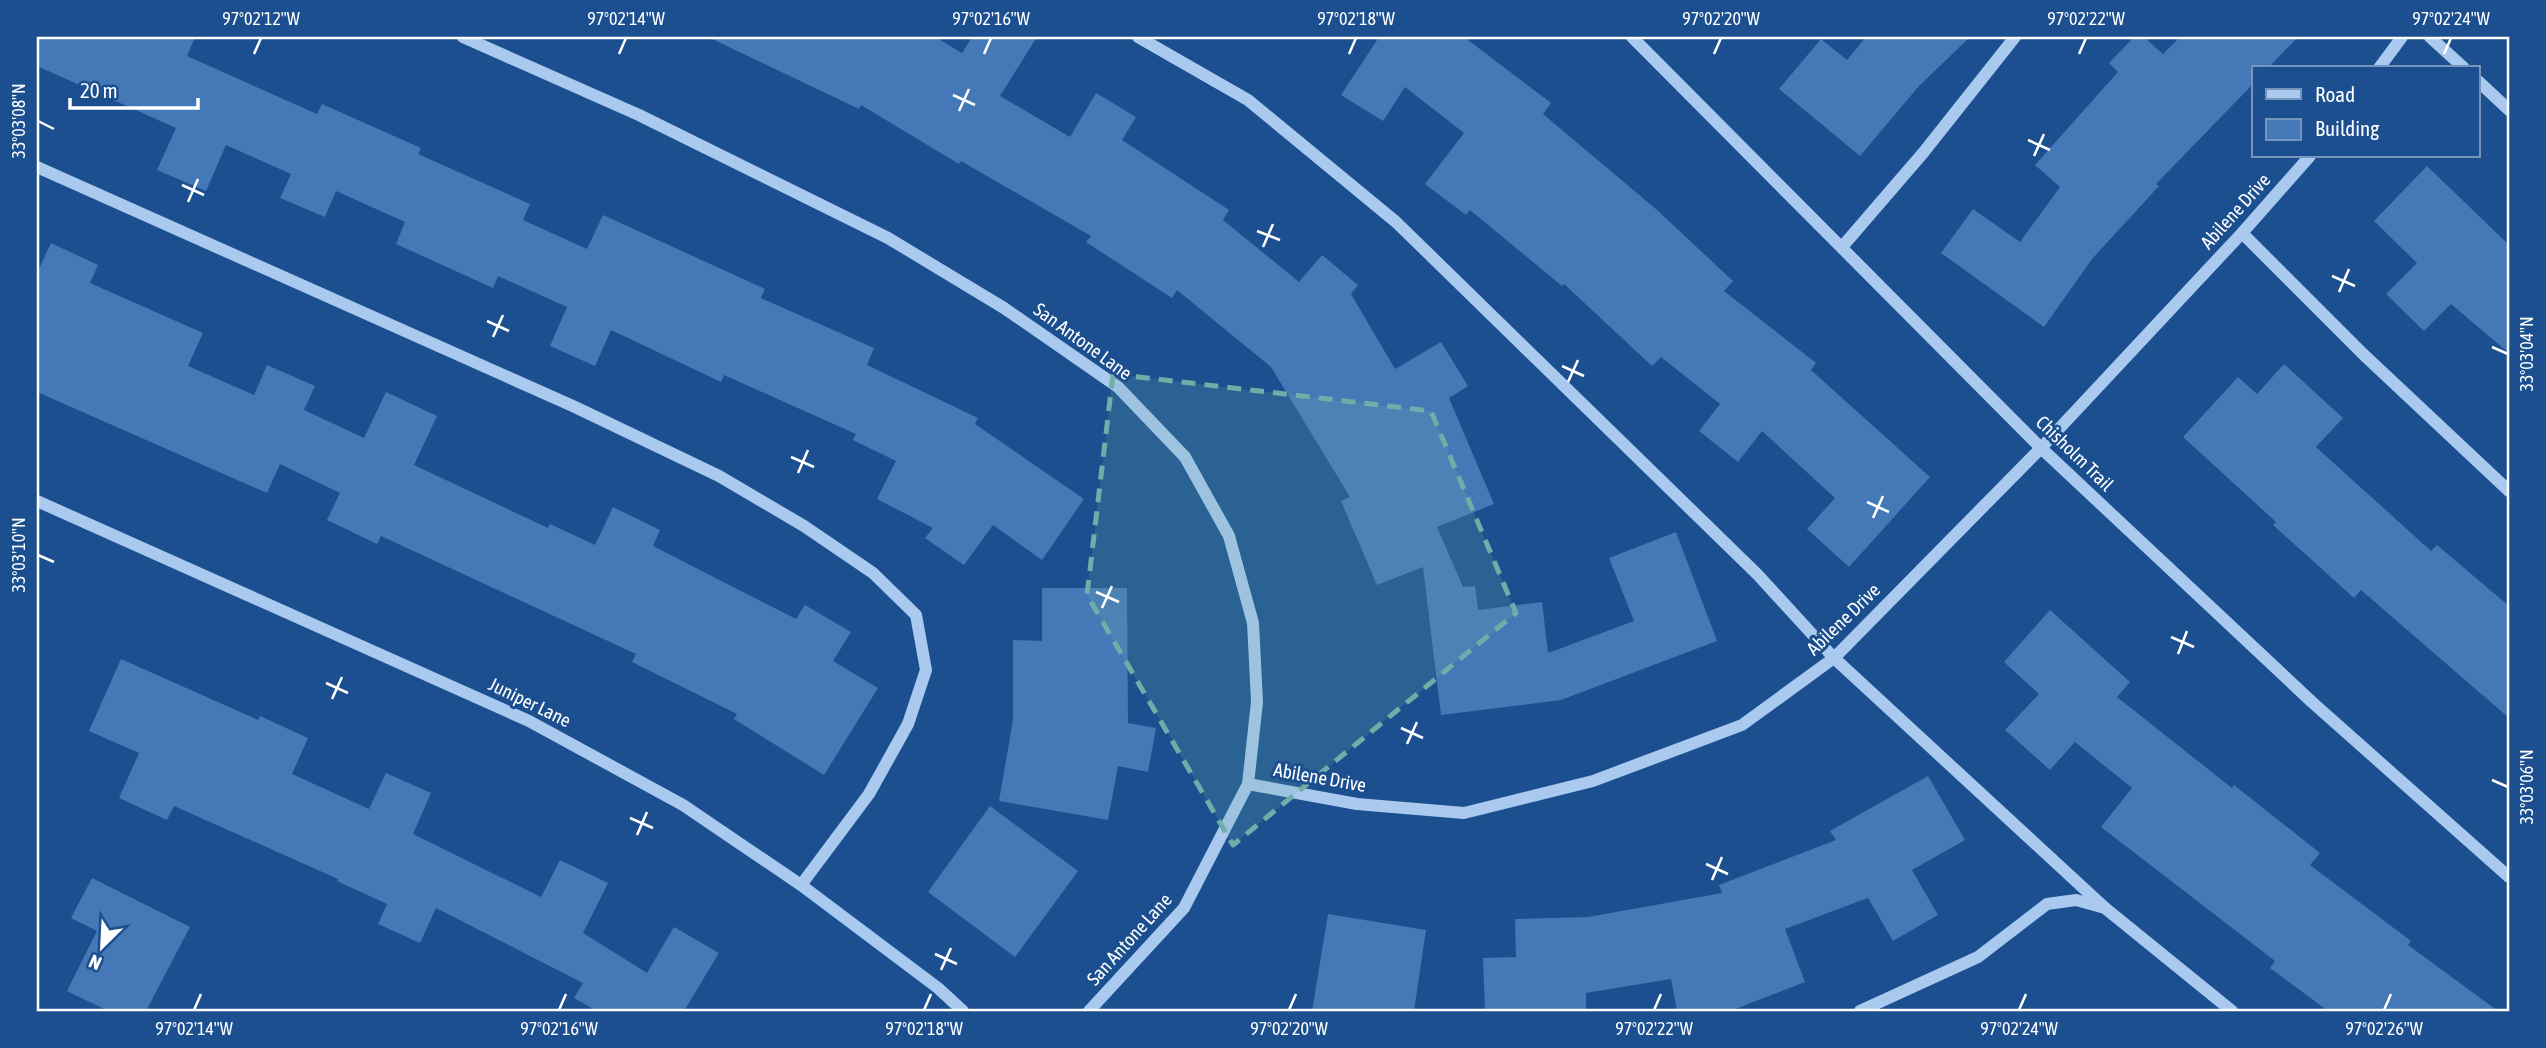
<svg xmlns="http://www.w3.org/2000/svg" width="2546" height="1048" font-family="'Asap Condensed',sans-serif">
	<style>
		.building { fill: #4478b7 }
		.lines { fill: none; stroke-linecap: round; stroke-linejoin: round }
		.minor { stroke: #a9c9ee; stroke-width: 12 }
		.marked { fill: #6fada8; fill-opacity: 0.2; stroke: #6fada8; stroke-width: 5; stroke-dasharray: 14 9; stroke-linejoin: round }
		.ticks { fill: none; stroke: #fff; stroke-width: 2.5 }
		.labels { text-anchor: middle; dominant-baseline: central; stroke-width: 6; stroke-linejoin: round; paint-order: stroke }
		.street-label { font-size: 19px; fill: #fff; stroke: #1b4f8f }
		.neatline { fill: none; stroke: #fff; stroke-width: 2.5 }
		.ticks-label { font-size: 18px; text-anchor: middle; fill: #fff }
	</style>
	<rect width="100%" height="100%" fill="#1b4f8f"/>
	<g class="building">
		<path d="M37 37H195L187 56 317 114 322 104 421 148 418 154 530 204 523 220 587 249 603 215 765 289 761 298 874 348 867 365 978 418 975 424 1084 499 1042 560 993 525 964 565 925 538 933 528 877 499 896 461 853 440 856 434 724 375 721 382 611 330 595 366 550 346 567 307 498 276 493 288 396 244 405 222 336 191 325 217 280 198 291 174 226 145 206 191 157 170 176 128 37 66Z"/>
		<path d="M708 37H935L962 53 972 37H1037L1000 96 1070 137 1096 93 1136 117 1122 140 1229 210 1223 220 1299 282 1322 255 1358 285 1351 294 1395 369 1441 342 1468 386 1449 398 1494 504 1437 527 1463 587 1475 586 1478 610 1542 602 1548 653 1634 621 1609 558 1676 532 1717 641 1561 700 1441 715 1423 567 1377 585 1341 501 1350 497 1271 367 1177 290 1172 298 1086 242 1091 236 961 161 959 164 861 105 859 109Z"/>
		<path d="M1379 37H1464L1551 103 1543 114 1657 210 1733 281 1724 291 1816 363 1811 370 1930 477 1849 567 1807 529 1835 498 1762 431 1738 462 1699 431 1720 404 1661 357 1652 366 1564 284 1562 286 1470 210 1466 215 1425 184 1464 133 1405 87 1383 121 1341 95Z"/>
		<path d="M1866 37H1970L1919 86 1860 156 1779 89 1821 39 1847 60Z"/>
		<path d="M2134 37H2144L2163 54 2180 37H2298L2268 68H2254V83L2156 184 2159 186 2092 259 2044 327 1941 253 1973 209 2020 242 2060 187 2035 165 2118 72 2109 63Z"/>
		<path d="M2427 166 2509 245V353L2451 304 2424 331 2386 294 2417 263 2374 221Z"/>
		<path d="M51 243 98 265 90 283 203 333 188 366 254 395 267 365 315 386 304 410 364 438 386 392 437 416 414 465 548 528 550 524 595 545 613 507 660 530 653 546 796 619 805 605 851 632 833 661 878 688 824 775 734 719 737 714 632 662 636 654 381 536 377 544 327 520 340 493 280 464 267 493 37 392V273Z"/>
		<path d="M2284 364 2343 418 2316 447 2431 551 2437 545 2509 606V718L2361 590 2354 598 2273 525 2276 522 2183 437 2238 377 2257 394Z"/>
		<path d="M1042 588H1127L1128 723 1156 728 1148 772 1118 766 1108 820 999 801 1013 720V640L1042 641Z"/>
		<path d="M2050 610 2130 682 2117 697 2232 788 2234 785 2320 853 2310 865 2411 941 2408 945 2498 1011H2328L2270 968 2275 961 2101 827 2132 788 2075 742 2050 770 2005 730 2039 694 2004 662Z"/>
		<path d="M121 659 258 720 260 716 308 738 292 774 369 809 386 773 431 793 413 834 541 897 560 860 608 883 583 933 647 973 674 927 719 953 684 1011H597L574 998 583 983 436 908 420 943 378 924 387 904 337 881 338 879 174 806 167 820 119 798 139 753 89 731Z"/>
		<path d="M1928 776 1965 840 1912 870 1938 915 1893 941 1868 898 1785 929 1805 982 1730 1011H1677L1671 979 1586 993V1011H1485L1483 958 1516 957 1515 919 1588 917 1722 893 1719 885 1836 840 1830 831Z"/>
		<path d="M990 806 1078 871 1015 957 928 892Z"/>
		<path d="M92 878 190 927 146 1011H108L67 991 97 931 71 918Z"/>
		<path d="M1328 914 1426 930 1414 1011H1312Z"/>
	</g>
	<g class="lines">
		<g class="minor">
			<path d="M463 37 639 115 888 238 1004 308 1118 387 1185 457 1229 536 1253 623 1257 702 1248 784 1184 908 1089 1011"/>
			<path d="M1138 37 1248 100 1396 222 1758 575 1834 658 2105 908"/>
			<path d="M1632 37 2041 448 2313 703 2509 877"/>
			<path d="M2430 37 2464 68"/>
			<path d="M2379 68 2402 37"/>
			<path d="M2478 81 2509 110"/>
			<path d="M37 167 575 407 719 476 804 526 873 573 916 615 926 670 908 724 869 794 801 885"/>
			<path d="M2242 233 2363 354 2509 491"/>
			<path d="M1842 247 1923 153 2015 37"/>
			<path d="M37 501 529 721 683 805 801 885 938 988 963 1011"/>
			<path d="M1248 784 1357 804 1464 813 1593 781 1742 725 1834 658 2041 448 2242 233 2310 156"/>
			<path d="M1860 1011 1978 957 2047 904 2076 900 2105 908 2232 1011"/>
		</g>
	</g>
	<path class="marked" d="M1113 374 1431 411 1516 613 1233 845 1087 595Z"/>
	<path class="ticks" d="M254 54 261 38M619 54 626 38M984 54 991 38M1349 54 1356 38M1714 54 1721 38M2079 54 2086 38M2444 54 2451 38M953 95 975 105M959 111 969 89M38 121 54 129M2028 140 2050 150M2034 156 2044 134M182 185 204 195M188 202 198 179M1257 231 1280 240M1263 247 1273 224M2332 276 2355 286M2339 292 2349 269M487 321 509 331M493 337 503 315M2492 347 2508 354M1562 366 1584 376M1568 382 1578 360M791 457 814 467M798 473 808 450M1867 502 1889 512M1873 518 1883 496M38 555 54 562M1096 592 1119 602M1102 608 1112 586M2171 637 2194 647M2178 654 2187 631M326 683 348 693M332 699 342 677M1401 728 1423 738M1407 744 1417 722M2492 780 2508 787M630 818 653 828M637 835 647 812M1706 864 1728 874M1712 880 1722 857M935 954 957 964M941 970 951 948M194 1010 201 994M559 1010 566 994M924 1010 931 994M1289 1010 1296 994M1654 1010 1661 994M2019 1010 2026 994M2384 1010 2391 994"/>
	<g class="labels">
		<g class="street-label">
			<text transform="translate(2235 211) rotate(-48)">Abilene Drive</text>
			<text transform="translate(1083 341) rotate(36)">San Antone Lane</text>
			<text transform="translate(2075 453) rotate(44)">Chisholm Trail</text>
			<text transform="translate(1843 619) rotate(-44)">Abilene Drive</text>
			<text transform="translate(530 702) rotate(26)">Juniper Lane</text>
			<text transform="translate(1320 777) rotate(10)">Abilene Drive</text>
			<text transform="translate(1129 939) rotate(-48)">San Antone Lane</text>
		</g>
	</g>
	<rect width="2546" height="1048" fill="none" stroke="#1b4f8f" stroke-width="77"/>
	<rect x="2252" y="66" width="228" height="91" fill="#1b4f8f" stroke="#7695bc" stroke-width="2"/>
	<rect x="2266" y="89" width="35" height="10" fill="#a9c9ee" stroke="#7695bc" stroke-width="2"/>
	<text x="2315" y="102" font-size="21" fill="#ffffff">Road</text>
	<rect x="2266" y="119" width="35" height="21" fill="#4478b7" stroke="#7695bc" stroke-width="2"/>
	<text x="2315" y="136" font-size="21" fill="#ffffff">Building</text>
	<g transform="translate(102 947) rotate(204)" stroke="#1b4f8f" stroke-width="5" paint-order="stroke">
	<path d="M0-5L12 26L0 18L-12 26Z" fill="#ffffff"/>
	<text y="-10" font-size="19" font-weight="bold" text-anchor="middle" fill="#ffffff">N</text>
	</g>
	<path d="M70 98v10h128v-10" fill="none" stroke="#ffffff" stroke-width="3.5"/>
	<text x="80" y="98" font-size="21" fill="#ffffff" stroke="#1b4f8f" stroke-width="5" paint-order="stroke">20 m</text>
	<rect x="38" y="38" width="2470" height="972" class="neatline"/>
	<g class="ticks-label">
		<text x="261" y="25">97°02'12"W</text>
		<text x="626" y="25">97°02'14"W</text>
		<text x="991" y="25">97°02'16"W</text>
		<text x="1356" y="25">97°02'18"W</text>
		<text x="1721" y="25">97°02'20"W</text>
		<text x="2086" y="25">97°02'22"W</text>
		<text x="2451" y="25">97°02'24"W</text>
		<text transform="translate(19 121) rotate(-90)" y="6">33°03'08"N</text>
		<text transform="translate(2527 354) rotate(-90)" y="6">33°03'04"N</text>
		<text transform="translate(19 555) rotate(-90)" y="6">33°03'10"N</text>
		<text transform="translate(2527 787) rotate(-90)" y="6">33°03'06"N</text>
		<text x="194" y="1035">97°02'14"W</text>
		<text x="559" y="1035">97°02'16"W</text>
		<text x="924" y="1035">97°02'18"W</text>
		<text x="1289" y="1035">97°02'20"W</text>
		<text x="1654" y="1035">97°02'22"W</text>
		<text x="2019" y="1035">97°02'24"W</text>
		<text x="2384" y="1035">97°02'26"W</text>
	</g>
</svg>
